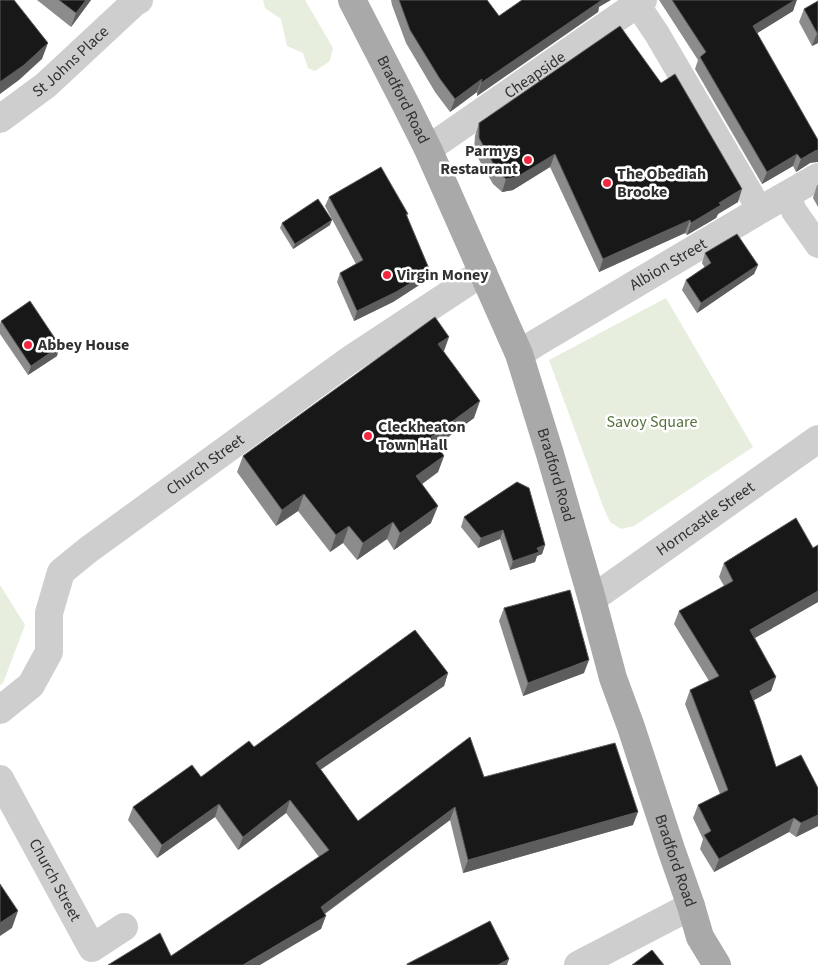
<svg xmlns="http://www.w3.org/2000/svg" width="818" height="965" font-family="'Source Sans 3',sans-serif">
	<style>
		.green { fill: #e7eede }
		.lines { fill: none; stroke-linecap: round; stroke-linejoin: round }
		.pedestrian { stroke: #cecece; stroke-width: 26 }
		.minor { stroke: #cecece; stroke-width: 28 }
		.primary { stroke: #a9a9a9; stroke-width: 28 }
		.wall { fill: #8c8c8c }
		.shaded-wall { fill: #5d5d5d }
		.building { fill: #181818; stroke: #5d5d5d }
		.poi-dot { fill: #f22841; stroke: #fff; stroke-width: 2 }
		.labels { text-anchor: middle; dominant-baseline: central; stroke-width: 5; stroke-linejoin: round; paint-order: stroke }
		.street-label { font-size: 16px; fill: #313131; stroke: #fff }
		.poi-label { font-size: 16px; font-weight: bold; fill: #313131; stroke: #fff; text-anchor: start }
		.park-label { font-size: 16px; fill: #56703a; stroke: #fff }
	</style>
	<rect width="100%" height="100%" fill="#fff"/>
	<g class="green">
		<path d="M263 0H305L333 48 330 61 315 71 308 68 303 53 287 46 281 19 265 8Z"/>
		<path d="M666 298 753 447 634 526 621 529 610 522 604 509 549 360Z"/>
		<path d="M0 585 25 625 3 683 0 685Z"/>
	</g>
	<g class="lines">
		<g class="pedestrian">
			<path d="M637 4 657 34 760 210"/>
			<path d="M788 195 794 211 818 245"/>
		</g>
		<g class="minor">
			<path id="s1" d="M0 119 46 85 134 3 139 0"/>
			<path id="s2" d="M428 149 643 0"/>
			<path id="s3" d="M519 354 536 343 760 210 818 177"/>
			<path id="s4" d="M592 599 818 439"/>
			<path id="s5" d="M0 710 31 685 49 652V613L61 572 88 550 348 361 483 272"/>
			<path id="s6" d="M0 779 92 948 124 927"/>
			<path d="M578 965 691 906"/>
		</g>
		<path class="primary" id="s7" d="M352 0 406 105 428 149 519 354 550 454 592 599 613 678 631 727 671 849 691 906 700 937 717 965"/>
	</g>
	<g class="wall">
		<path d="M37 0H91L71 27Z"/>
		<path d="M391 0H487L499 16 599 7 598 12 477 96V92L450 112 435 92 406 43 392 5Z"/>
		<path d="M659 0H795L793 11 757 33 810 163 796 172 793 166 762 184 695 69 698 60Z"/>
		<path d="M818 1V43L812 46 799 22 804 9Z"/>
		<path d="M479 123 738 202 718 214 716 218 687 235 685 233 599 272 550 167 513 190 502 192 493 184 474 151 475 136Z"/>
		<path d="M817 185H818V207L813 198Z"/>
		<path d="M329 197 408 214 407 216 430 271 427 280 393 302 354 321 337 282 340 273 356 264 325 206Z"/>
		<path d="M282 223 330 225 293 249 280 228Z"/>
		<path d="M705 253 758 265 754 274 697 313 682 290 686 280 705 268 702 263Z"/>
		<path d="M1 321 57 356 28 375 0 334V324Z"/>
		<path d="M444 351 474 418 437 445 444 456 438 472 422 484 431 523 394 550 387 539 357 560 343 543 330 552 298 511 276 526 237 472 243 456Z"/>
		<path d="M517 482 545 545 542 554 537 556 535 562 510 570 500 539 478 548 461 527 464 517Z"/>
		<path d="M818 545V602L755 638 776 677 771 691 754 700 776 767 818 788V826L796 837 789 832 714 872 700 849 703 839 693 818 698 805 720 794 685 704 690 690 709 681 674 624 679 611 724 586 719 577 724 563 813 548Z"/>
		<path d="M504 608 584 673 523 696 499 621Z"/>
		<path d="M448 673 444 686 320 770 358 821 484 777 633 825 463 873 450 820 325 914 321 929 171 956 319 857 286 813 238 850 215 817 157 858 128 820 133 807 201 777 254 747Z"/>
	</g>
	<g class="shaded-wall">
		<path d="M86 0H91L71 27 76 13Z"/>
		<path d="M599 0H611L599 7 598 12 477 96 481 83Z"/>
		<path d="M795 0H797L793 11 748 39 753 26Z"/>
		<path d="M817 33H818V43L812 46Z"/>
		<path d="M48 43 42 59 19 80 0 94V82Z"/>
		<path d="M482 79 477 92 450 112 455 99Z"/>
		<path d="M818 150V162L810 163 796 172 801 159 815 151Z"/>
		<path d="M555 154 550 167 513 190 502 192 506 179Z"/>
		<path d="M797 154 793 166 762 184 767 172Z"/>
		<path d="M742 189 738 202 718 214 716 218 687 235 691 223 719 203Z"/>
		<path d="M332 220 330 225 293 249 295 244Z"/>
		<path d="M690 220 685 233 599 272 603 259Z"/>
		<path d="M758 265 754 274 697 313 701 303Z"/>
		<path d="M430 271 427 280 393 302 354 321 357 311Z"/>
		<path d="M449 337 443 354 438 344Z"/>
		<path d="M60 346 57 356 28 375 31 366Z"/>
		<path d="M480 401 474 418 425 454 431 437Z"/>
		<path d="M444 456 438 472 410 493 416 476Z"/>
		<path d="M304 494 298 511 276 526 282 510Z"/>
		<path d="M438 506 431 523 394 550 400 533Z"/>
		<path d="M393 522 387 539 357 560 363 543Z"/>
		<path d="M349 526 343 543 330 552 336 535Z"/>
		<path d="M503 530 500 539 478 548 481 538Z"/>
		<path d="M545 545 542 554 537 556 535 562 510 570 513 561 537 548Z"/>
		<path d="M818 591V602L746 643 750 630Z"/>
		<path d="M589 660 584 673 523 696 528 683Z"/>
		<path d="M448 673 444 686 311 776 316 763Z"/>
		<path d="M776 677 771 691 745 705 750 691Z"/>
		<path d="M290 800 286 813 238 850 243 837Z"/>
		<path d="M219 804 215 817 157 858 162 845Z"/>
		<path d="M455 807 450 820 316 920 321 907Z"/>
		<path d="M638 812 633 825 463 873 468 860Z"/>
		<path d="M818 815V826L796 837 801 823Z"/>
		<path d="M794 818 789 832 714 872 719 859Z"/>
		<path d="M18 911 12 928 0 936V923Z"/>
		<path d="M326 916 321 929 260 965H243Z"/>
		<path d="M509 959 507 965H498Z"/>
	</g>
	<g class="building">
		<path d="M0 0H14L48 43 24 65 0 82Z"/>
		<path d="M59 0H86L76 13Z"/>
		<path d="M399 0H487L499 16 522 0H602L481 83 482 79 455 99 440 79 410 30Z"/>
		<path d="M672 0H795L753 26 818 140V150L815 151 801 159 797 154 767 172 700 57 706 52Z"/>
		<path d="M818 1V33H817L804 9Z"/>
		<path d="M620 26 661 83 675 74 742 189 719 203 721 205 691 223 690 220 603 259 555 154 517 177 506 179 498 172 479 138V123Z"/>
		<path d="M381 167 408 214H406L430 271 396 292 357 311 340 273 363 260 329 197Z"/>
		<path d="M318 199 332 220 295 244 282 223Z"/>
		<path d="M737 234 758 265 701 303 686 280 711 263 705 253Z"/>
		<path d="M30 301 60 346 31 366 1 321Z"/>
		<path d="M435 317 449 337 438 344 480 401 431 437 444 456 416 476 438 506 400 533 393 522 363 543 349 526 336 535 304 494 282 510 243 456Z"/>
		<path d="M517 482 529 488 545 545 537 548 539 552 513 561 503 530 481 538 464 517Z"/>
		<path d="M796 518 813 548 818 545V591L750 630 776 677 750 691 760 718 776 767 801 755 818 788V815L801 823 794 818 719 859 704 835 711 831 698 805 728 790 690 690 719 676 679 611 733 581 724 563Z"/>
		<path d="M570 590 589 660 528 683 504 608Z"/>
		<path d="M415 630 448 673 316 763 358 821 470 737 484 777 615 743 638 812 468 860 455 807 321 907 326 916 243 965H108L160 933 171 956 329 850 290 800 243 837 219 804 162 845 133 807 192 765 201 777 249 741 254 747Z"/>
		<path d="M0 884 18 911 0 923Z"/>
		<path d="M490 921 509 959 498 965H407V964Z"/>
		<path d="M652 950 664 965H632Z"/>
	</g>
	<g class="poi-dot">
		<circle cx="528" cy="160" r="5"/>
		<circle cx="607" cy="183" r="5"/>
		<circle cx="387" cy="275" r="5"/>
		<circle cx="28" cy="345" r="5"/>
		<circle cx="368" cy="436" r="5"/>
	</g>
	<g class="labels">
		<g class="street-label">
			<text stroke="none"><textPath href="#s1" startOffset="91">St Johns Place</textPath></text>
			<text stroke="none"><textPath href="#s2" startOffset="130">Cheapside</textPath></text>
			<text stroke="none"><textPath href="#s7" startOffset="112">Bradford Road</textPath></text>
			<text stroke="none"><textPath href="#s3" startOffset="174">Albion Street</textPath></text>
			<text stroke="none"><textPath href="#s5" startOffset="339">Church Street</textPath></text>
			<text stroke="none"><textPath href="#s7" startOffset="518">Bradford Road</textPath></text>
			<text stroke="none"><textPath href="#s4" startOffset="139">Horncastle Street</textPath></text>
			<text stroke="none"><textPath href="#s7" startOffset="922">Bradford Road</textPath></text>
			<text stroke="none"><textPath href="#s6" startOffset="115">Church Street</textPath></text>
		</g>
		<g class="poi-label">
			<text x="518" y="151" text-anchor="end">Parmys<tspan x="518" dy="18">Restaurant</tspan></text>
			<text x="617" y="174">The Obediah<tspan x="617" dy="18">Brooke</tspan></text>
			<text x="397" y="275">Virgin Money</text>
			<text x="38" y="345">Abbey House</text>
			<text x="378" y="427">Cleckheaton<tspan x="378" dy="18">Town Hall</tspan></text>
		</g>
		<g class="park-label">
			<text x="652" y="422">Savoy Square</text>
		</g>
	</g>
</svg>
